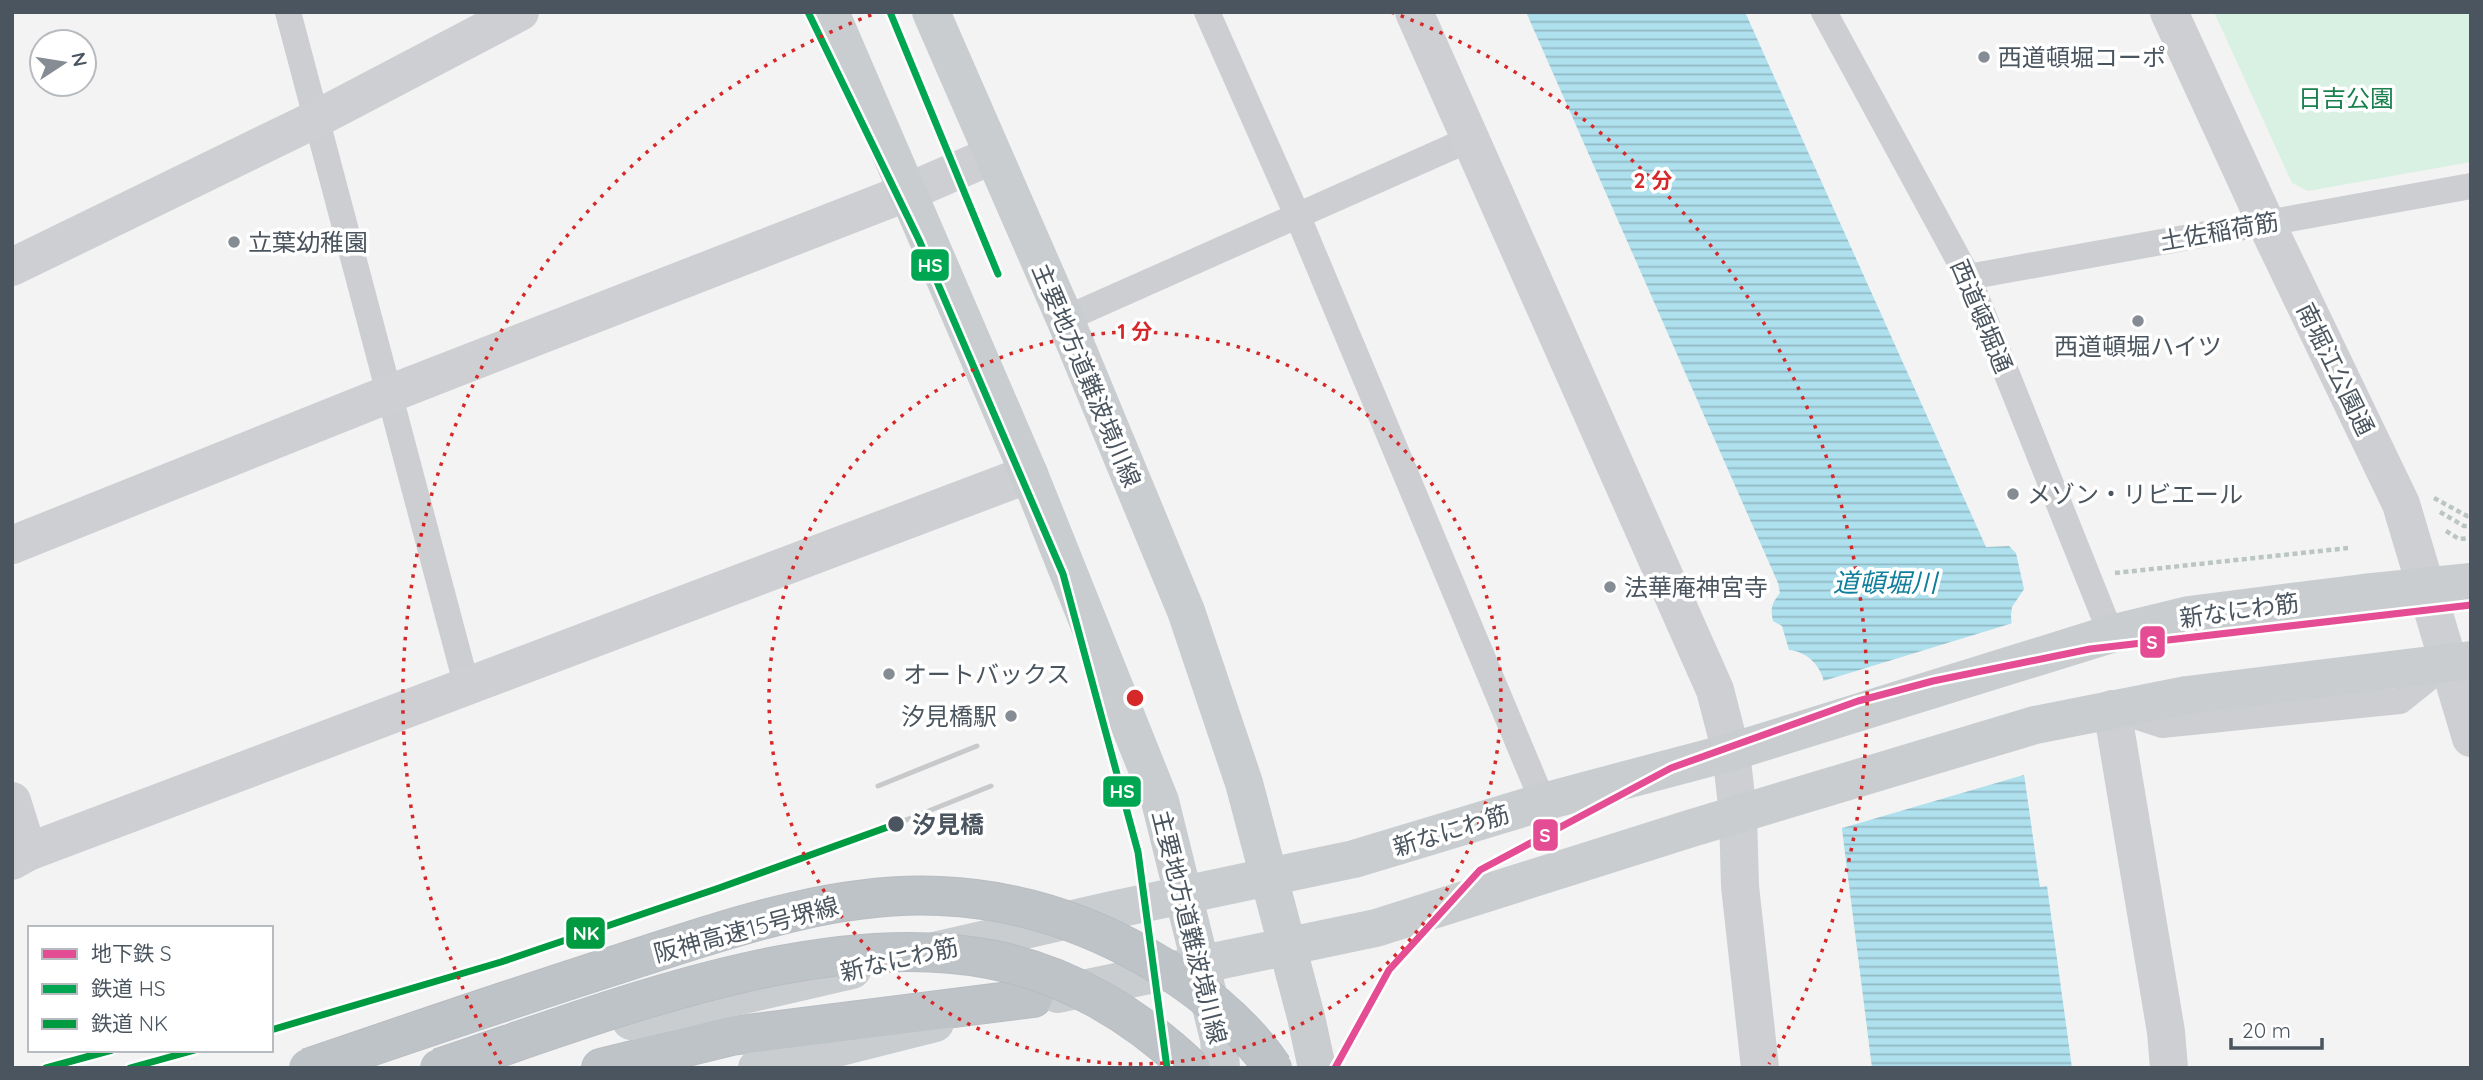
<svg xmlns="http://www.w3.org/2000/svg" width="2483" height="1080" font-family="Quicksand,'Noto Sans JP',sans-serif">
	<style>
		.green { fill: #d9f1e2 }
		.water { fill: url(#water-rules) }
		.pier { fill: #f3f3f3 }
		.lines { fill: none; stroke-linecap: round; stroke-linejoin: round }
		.highway-casing { stroke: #b8bdc2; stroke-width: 40 }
		.path { stroke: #bbc6c3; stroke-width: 4.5; stroke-dasharray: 5 3.5; stroke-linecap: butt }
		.street { stroke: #ccced1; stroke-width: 26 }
		.secondary { stroke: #cdcfd2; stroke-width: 38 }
		.primary { stroke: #c9cdcf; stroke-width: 38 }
		.highway { stroke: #bec3c7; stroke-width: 38 }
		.rail { stroke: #c7c9cb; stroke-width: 5 }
		.highway-bridge-casing { stroke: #b8bdc2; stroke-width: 40; stroke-linecap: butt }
		.highway-bridge { stroke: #bec3c7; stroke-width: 38 }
		.rail-1-casing { stroke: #fff; stroke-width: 12 }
		.rail-2-casing { stroke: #fff; stroke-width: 12 }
		.rail-1 { stroke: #00a651; stroke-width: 7 }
		.rail-2 { stroke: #009a41; stroke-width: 7 }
		.metro-1-casing { stroke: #fff; stroke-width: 12 }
		.metro-1 { stroke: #e44d93; stroke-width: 7 }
		.ring { fill: none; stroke: #d62828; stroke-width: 3.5; stroke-dasharray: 3.5 7 }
		.poi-dot { fill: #858c93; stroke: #fff; stroke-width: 2.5 }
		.stop-dot { fill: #4a555f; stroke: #fff; stroke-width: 2.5 }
		.labels { text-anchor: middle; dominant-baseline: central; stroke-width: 7; stroke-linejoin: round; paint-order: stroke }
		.poi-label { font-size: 24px; fill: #4a555f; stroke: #fff; text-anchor: start }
		.park-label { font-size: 24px; fill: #1a814e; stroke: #fff }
		.street-label { font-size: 24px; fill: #4a555f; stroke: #fff }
		.stop-label { font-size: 24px; font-weight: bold; fill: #4a555f; stroke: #fff; text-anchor: start }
		.water-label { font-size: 26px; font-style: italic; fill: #117f9c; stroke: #fff }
		.centre { fill: #d62828; stroke: #fff; stroke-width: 3.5 }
		.ring-label { font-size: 21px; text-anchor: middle; font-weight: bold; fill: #d62828; stroke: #fff; stroke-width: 7; stroke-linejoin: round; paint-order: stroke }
		.line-badge { stroke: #fff; stroke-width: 2.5 }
		.badge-label { font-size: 19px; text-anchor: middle; font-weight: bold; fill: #fff }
	</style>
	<defs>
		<pattern id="water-rules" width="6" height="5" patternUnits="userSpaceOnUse" patternTransform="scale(1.75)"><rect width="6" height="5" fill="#afe0ed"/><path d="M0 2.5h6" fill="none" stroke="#90b8c3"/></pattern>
	</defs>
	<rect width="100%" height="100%" fill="#f3f3f3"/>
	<path class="green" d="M2214 12H2471V162L2308 191 2292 183Z"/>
	<path class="water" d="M1526 12H1745L1986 547 2009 546 2016 553 2024 589 2012 607 2011 616 2023 767 2040 887 2047 886 2072 1068H1872L1823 678C1818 663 1805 651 1789 650L1782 626 1773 621C1770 608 1772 603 1780 593L1778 583Z"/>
	<path class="pier" d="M2016 622 2027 774 1839 829 1820 682Z"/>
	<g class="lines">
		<g class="highway-casing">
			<path id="highway" d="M601 1068 731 1036 1033 998"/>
		</g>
		<g class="path">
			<path d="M2434 498 2467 516H2471"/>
			<path d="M2440 512 2464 526H2471"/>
			<path d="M2446 531 2459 539 2471 538"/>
			<path d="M2115 573 2348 548"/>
		</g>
		<g class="street">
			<path d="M288 12 467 687"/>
			<path d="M1207 12 1298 217 1543 802"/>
			<path d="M1824 12 1968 277 2111 634"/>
			<path d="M1968 277 2471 186"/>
			<path d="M1065 319 1470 139"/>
			<path d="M2119 711 2162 725 2400 701 2446 664"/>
		</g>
		<g class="secondary">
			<path d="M1414 12 1715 690 1731 752 1738 814 1740 886 1760 1068"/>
			<path d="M2169 12 2266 223 2401 504 2471 738"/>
			<path d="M12 267 318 118 520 12"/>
			<path d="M12 545 389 394 908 192 993 155"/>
			<path d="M2112 709 2166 1032 2169 1068"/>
			<path d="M12 801 28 852"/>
			<path d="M12 861 28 852 1029 474"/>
		</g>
		<g class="primary">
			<path d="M830 12 1029 474 1160 801 1219 1039 1221 1068"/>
			<path d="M931 12 1065 319 1186 611 1244 783 1306 1017 1317 1068"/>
			<path d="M934 951 1112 910 1354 859 1543 802 1731 752 2111 634 2189 615 2363 593 2471 582"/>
			<path d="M1058 994 1376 928 1692 828 2035 725 2187 695 2471 660"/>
			<path d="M631 1021 852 970"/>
			<path d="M757 1068 935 1023"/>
		</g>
		<use href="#highway" class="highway"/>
		<g class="rail">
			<path d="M878 786 977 746"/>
			<path d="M896 824 991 786"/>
		</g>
		<g class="highway-bridge-casing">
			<g id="highway-bridge">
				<path d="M308 1068C413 1032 519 996 625 962 725 930 833 891 940 896 1013 899 1083 921 1146 957 1194 984 1242 1022 1273 1068"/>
				<path d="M439 1068C602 1014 816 926 989 959 1066 973 1135 1015 1191 1068"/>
			</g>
		</g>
		<use href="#highway-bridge" class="highway-bridge"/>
		<g class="rail-1-casing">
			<g id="rail-1">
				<path d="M808 12 919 240 1063 574 1138 852 1167 1068"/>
				<path d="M890 12 998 274"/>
			</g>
		</g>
		<g class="rail-2-casing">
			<g id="rail-2">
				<path d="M271 1030 501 962 719 888 896 824"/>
				<path d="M46 1068 112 1050"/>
				<path d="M130 1068 195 1050"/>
			</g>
		</g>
		<use href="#rail-1" class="rail-1"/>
		<use href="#rail-2" class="rail-2"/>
		<g class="metro-1-casing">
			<path id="metro-1" d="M1335 1068 1389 970 1480 870 1671 768 1858 701 1933 681 2090 649 2471 605"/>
		</g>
		<use href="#metro-1" class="metro-1"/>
	</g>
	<g class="ring">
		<circle cx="1135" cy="698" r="366"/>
		<path d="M501 1064A732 732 0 0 1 879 12M1391 12A732 732 0 0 1 1769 1064"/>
	</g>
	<g class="poi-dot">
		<circle cx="1984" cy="57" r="7"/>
		<circle cx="234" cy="242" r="7"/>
		<circle cx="2138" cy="321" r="7"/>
		<circle cx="2013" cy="494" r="7"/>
		<circle cx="1610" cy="587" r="7"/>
		<circle cx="889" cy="674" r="7"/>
		<circle cx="1011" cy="716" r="7"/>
	</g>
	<circle class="stop-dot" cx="896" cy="824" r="9"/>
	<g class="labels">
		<g class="poi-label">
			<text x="1998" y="57">西道頓堀コーポ</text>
			<text x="248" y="242">立葉幼稚園</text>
			<text x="2138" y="346" text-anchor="middle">西道頓堀ハイツ</text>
			<text x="2027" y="494">メゾン・リビエール</text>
			<text x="1624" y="587">法華庵神宮寺</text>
			<text x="903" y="674">オートバックス</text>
			<text x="997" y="716" text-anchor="end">汐見橋駅</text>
		</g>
		<g class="park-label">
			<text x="2346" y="98">日吉公園</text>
		</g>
		<g class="street-label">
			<text transform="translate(2219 231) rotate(-10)">土佐稲荷筋</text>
			<text transform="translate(1982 316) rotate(67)">西道頓堀通</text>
			<text transform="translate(2336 369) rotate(64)">南堀江公園通</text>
			<text transform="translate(1087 375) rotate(67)">主要地方道難波境川線</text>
			<text transform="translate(2239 610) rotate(-8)">新なにわ筋</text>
			<text transform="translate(1451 830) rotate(-17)">新なにわ筋</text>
			<text transform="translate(1190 927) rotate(76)">主要地方道難波境川線</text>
			<text transform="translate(746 929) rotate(-15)">阪神高速15号堺線</text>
			<text transform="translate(899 959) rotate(-13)">新なにわ筋</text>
		</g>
		<g class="stop-label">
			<text x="912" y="824">汐見橋</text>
		</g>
		<g class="water-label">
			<text x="1885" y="582">道頓堀川</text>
		</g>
	</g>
	<circle cx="1135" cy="698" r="10" class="centre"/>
	<g class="ring-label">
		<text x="1653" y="188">2 分</text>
		<text x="1135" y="339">1 分</text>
	</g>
	<g class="line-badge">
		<rect x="910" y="248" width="40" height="34" rx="7" fill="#00a651"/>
		<rect x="2139" y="625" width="27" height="34" rx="7" fill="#e44d93"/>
		<rect x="1102" y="775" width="40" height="33" rx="7" fill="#00a651"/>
		<rect x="1532" y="818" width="27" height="34" rx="7" fill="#e44d93"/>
		<rect x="565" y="916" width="41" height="34" rx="7" fill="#009a41"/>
	</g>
	<g class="badge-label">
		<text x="930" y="272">HS</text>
		<text x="2152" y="649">S</text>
		<text x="1122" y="798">HS</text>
		<text x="1545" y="842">S</text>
		<text x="586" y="940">NK</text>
	</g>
	<rect width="2483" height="1080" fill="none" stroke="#4a555f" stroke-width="28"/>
	<rect x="28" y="926" width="245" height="126" fill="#ffffff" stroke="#b7bbbf" stroke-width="2"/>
	<rect x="42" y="949" width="35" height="10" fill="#e44d93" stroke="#b7bbbf" stroke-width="2"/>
	<text x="91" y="961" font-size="21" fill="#4a555f">地下鉄 S</text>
	<rect x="42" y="984" width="35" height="10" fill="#00a651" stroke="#b7bbbf" stroke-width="2"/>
	<text x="91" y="996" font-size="21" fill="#4a555f">鉄道 HS</text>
	<rect x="42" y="1019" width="35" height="10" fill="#009a41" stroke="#b7bbbf" stroke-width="2"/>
	<text x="91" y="1031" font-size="21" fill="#4a555f">鉄道 NK</text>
	<g transform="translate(63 63) rotate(78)"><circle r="33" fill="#ffffff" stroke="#b7bbbf" stroke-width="2"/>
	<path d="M0-5L12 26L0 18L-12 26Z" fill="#858c93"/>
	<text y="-10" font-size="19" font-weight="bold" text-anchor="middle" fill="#4a555f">N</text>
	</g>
	<path d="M2231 1038v10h91v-10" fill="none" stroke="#4a555f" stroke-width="3.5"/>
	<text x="2242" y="1038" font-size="21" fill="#4a555f" stroke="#ffffff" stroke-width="5" paint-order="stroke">20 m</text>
</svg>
